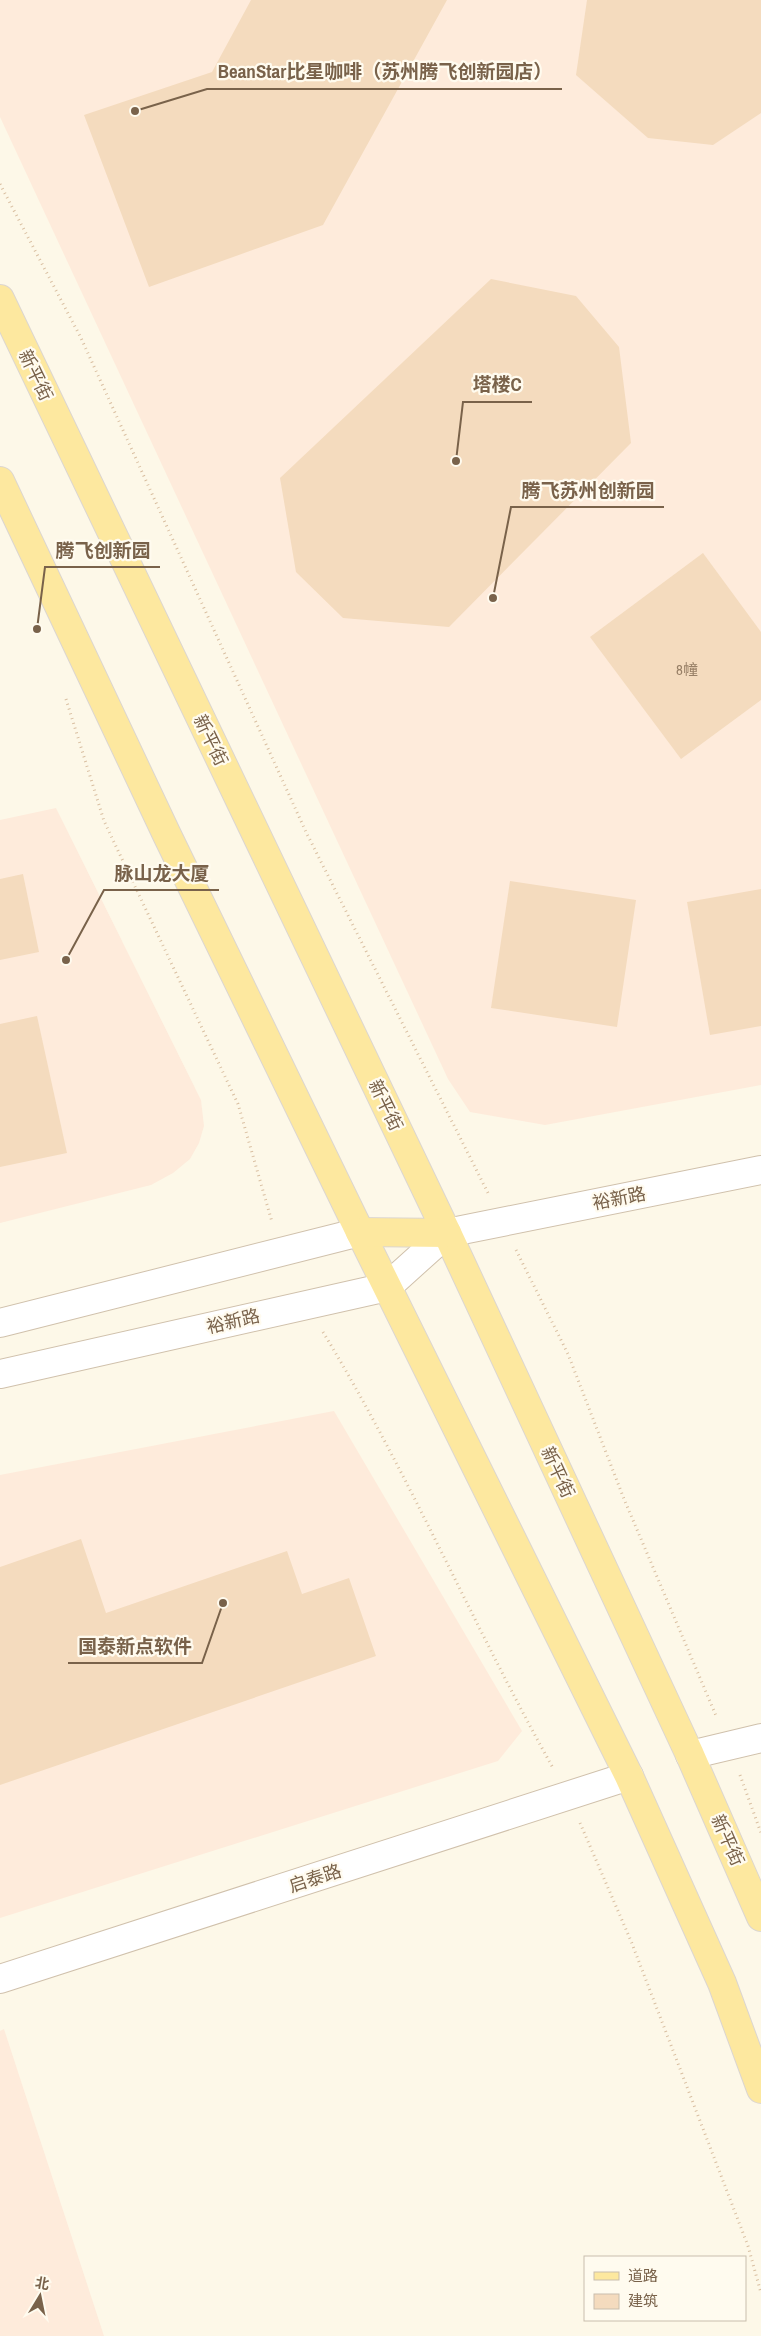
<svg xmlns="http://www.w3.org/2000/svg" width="761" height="2336" font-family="'Archivo Narrow','Noto Sans SC',sans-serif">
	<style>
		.commercial { fill: #feebdb }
		.building { fill: #f4dbbe }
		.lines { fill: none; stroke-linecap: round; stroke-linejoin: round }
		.minor-casing { stroke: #d0c1ac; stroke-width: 30 }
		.major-casing { stroke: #dcd6d0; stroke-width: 30 }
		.path { stroke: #d9bfa1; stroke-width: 3; stroke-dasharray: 1 4; stroke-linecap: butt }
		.minor { stroke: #fff; stroke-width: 28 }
		.major { stroke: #fde89f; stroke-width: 28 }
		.labels { text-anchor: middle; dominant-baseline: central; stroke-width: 4.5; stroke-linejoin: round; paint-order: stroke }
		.number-label { font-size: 15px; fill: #988067 }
		.street-label { font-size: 18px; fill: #79624a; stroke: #fffbef }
		.leader { fill: none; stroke: #79624a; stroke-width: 2 }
		.callout-dot { fill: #79624a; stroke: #fffbef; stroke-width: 2 }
		.callout-label { font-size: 19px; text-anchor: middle; font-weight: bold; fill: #79624a; stroke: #fffbef; stroke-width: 4.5; stroke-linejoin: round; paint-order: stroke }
	</style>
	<rect width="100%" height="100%" fill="#fdf8e8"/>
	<g class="commercial">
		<path d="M0 0H761V1085L545 1125 470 1112 448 1079 0 117Z"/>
		<path d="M56 808 201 1100 204 1126 199 1143 190 1159 173 1173 151 1185 0 1223V820Z"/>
		<path d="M334 1411 522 1731 498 1761 0 1918V1475Z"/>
		<path d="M4 2029 104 2336H0V2031Z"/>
	</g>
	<g class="building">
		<path d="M251 0H447L323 225 149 287 84 115 212 72Z"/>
		<path d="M587 0H761V113L713 145 648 138 576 75Z"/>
		<path d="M491 279 576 296 619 347 631 443 449 627 343 618 296 572 280 478Z"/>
		<path d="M703 553 761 632V700L681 759 590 637Z"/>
		<path d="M23 874 39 952 0 960V879Z"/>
		<path d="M510 881 636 900 617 1027 491 1008Z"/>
		<path d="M761 889V1026L710 1035 687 902Z"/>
		<path d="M37 1016 67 1153 0 1167V1024Z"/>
		<path d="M81 1539 106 1613 287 1551 302 1594 349 1578 376 1656 0 1785V1567Z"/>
	</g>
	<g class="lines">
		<g class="minor-casing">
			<g id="minor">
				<path d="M0 1323 360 1232"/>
				<path d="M0 1374 387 1287 447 1233 761 1170"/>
				<path d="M690 1755 761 1738"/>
				<path d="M0 1979 629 1776"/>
			</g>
		</g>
		<g class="major-casing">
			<g id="major">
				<path d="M0 299 447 1233 690 1755 761 1917"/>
				<path d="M0 481 167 835 360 1232 629 1776 722 1983 761 2089"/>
				<path d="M360 1232 447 1233"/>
			</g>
		</g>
		<g class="path">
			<path d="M0 184 81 338 306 832 488 1193"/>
			<path d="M66 699 104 821 238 1104 272 1222"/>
			<path d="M516 1250 568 1354 624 1499 717 1718"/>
			<path d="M323 1332C408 1472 473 1625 553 1768"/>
			<path d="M740 1775 761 1833"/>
			<path d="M580 1823 631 1941 748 2246 761 2293"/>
		</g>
		<use href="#minor" class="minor"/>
		<use href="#major" class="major"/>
	</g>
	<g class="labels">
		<g class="number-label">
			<text x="687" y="669">8幢</text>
		</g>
		<g class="street-label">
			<text transform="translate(36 375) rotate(64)">新平街</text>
			<text transform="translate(211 740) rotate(64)">新平街</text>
			<text transform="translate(386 1105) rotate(64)">新平街</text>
			<text transform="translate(619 1198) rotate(-11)">裕新路</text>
			<text transform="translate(233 1321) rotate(-13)">裕新路</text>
			<text transform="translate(558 1472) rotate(65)">新平街</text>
			<text transform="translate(728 1840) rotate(66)">新平街</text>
			<text transform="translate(315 1878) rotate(-18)">启泰路</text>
		</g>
	</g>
	<path class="leader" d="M135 111L207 89H562M456 461L463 402H532M493 598L511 507H664M37 629L45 567H160M66 960L104 890H219M223 1603L202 1663H68"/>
	<g class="callout-dot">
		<circle cx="135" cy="111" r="5"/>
		<circle cx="456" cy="461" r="5"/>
		<circle cx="493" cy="598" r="5"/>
		<circle cx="37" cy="629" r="5"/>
		<circle cx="66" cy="960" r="5"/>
		<circle cx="223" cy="1603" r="5"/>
	</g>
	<g class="callout-label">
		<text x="385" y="78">BeanStar比星咖啡（苏州腾飞创新园店）</text>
		<text x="497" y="391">塔楼C</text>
		<text x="588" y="497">腾飞苏州创新园</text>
		<text x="103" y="557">腾飞创新园</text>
		<text x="162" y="880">脉山龙大厦</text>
		<text x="135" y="1653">国泰新点软件</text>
	</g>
	<rect x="584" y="2256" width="162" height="65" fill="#fffbef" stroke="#c9bead"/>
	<rect x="594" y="2272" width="25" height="8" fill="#fde89f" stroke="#c9bead"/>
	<text x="628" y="2281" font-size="15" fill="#79624a">道路</text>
	<rect x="594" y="2294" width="25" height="15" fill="#f4dbbe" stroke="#c9bead"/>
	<text x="628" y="2306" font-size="15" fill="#79624a">建筑</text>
	<g transform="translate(40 2296) rotate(10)" stroke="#fffbef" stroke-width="4" paint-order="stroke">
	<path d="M0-4L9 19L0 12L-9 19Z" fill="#79624a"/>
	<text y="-8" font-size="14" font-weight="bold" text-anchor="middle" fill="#79624a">北</text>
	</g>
</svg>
